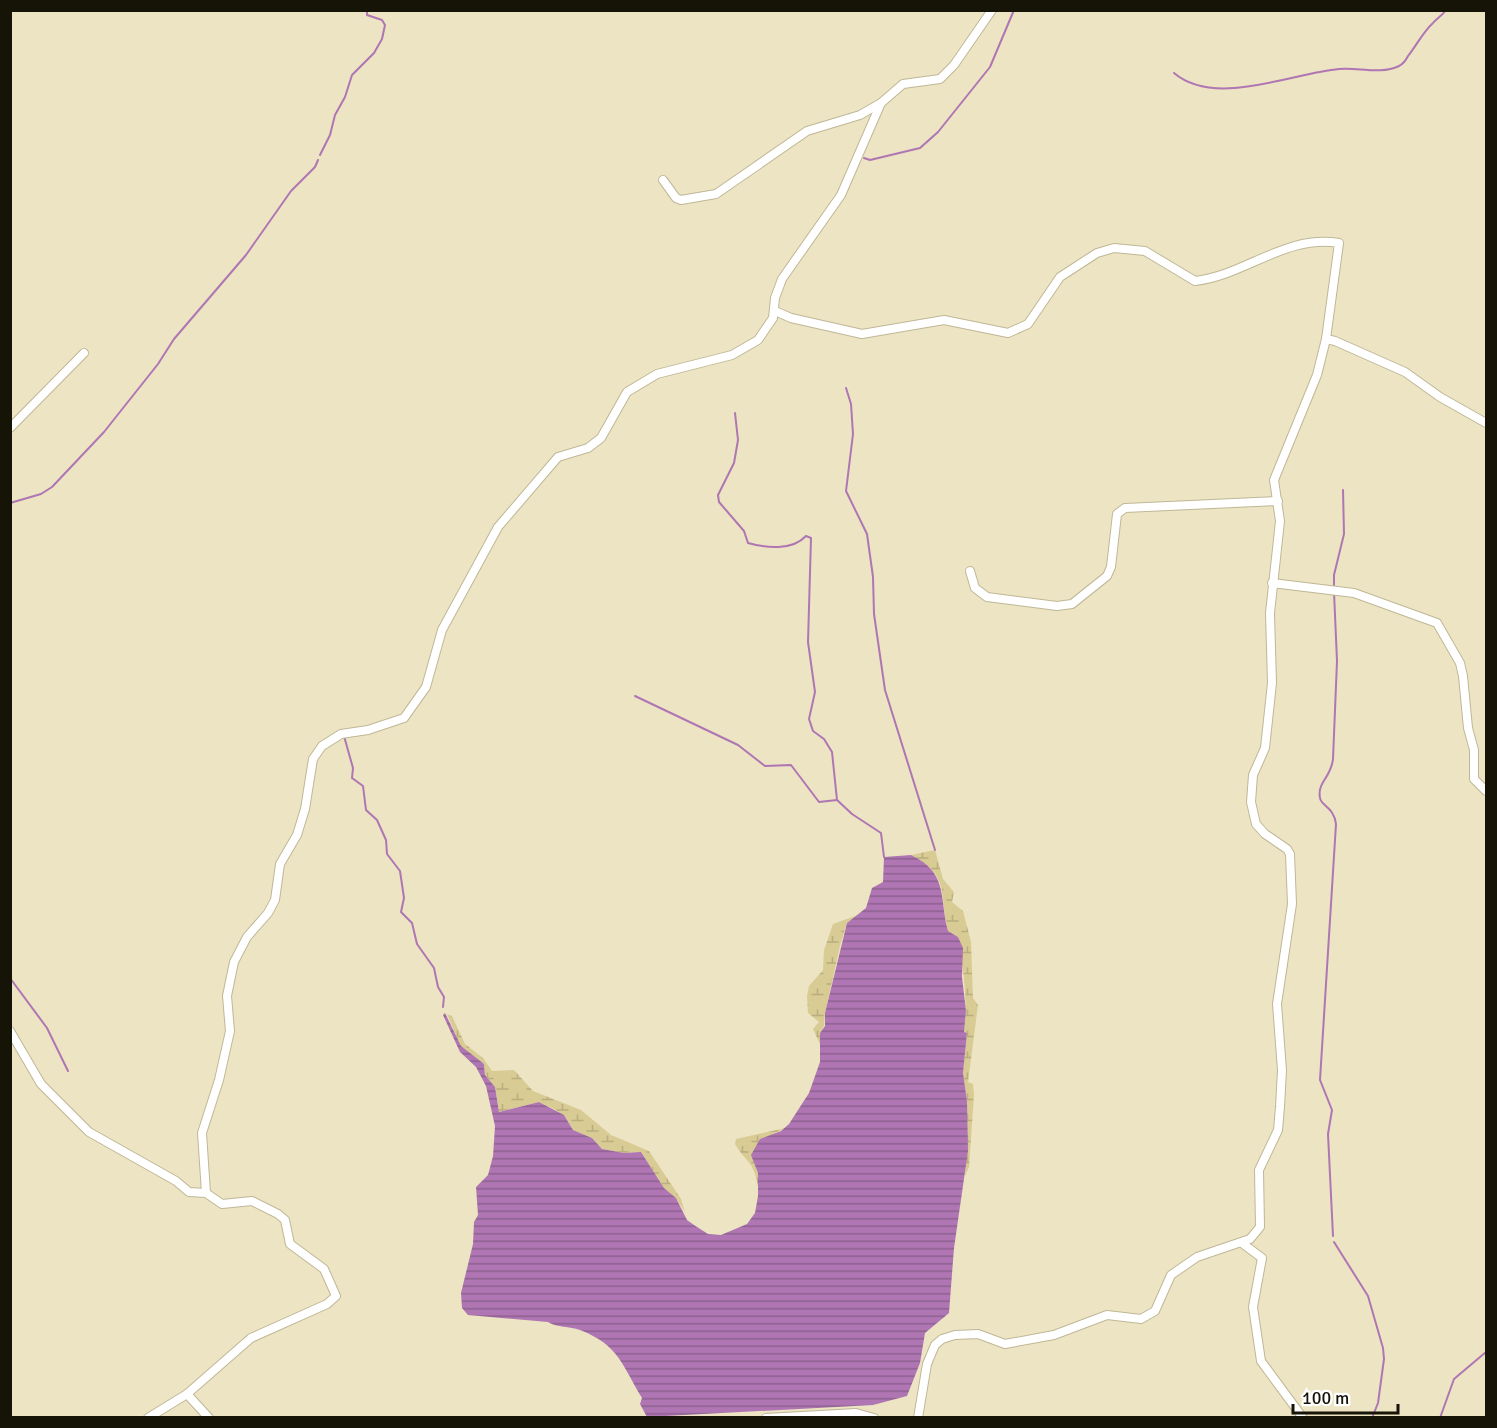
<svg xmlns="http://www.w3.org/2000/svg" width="1497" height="1428" font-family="Signika,sans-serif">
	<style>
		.wetland { fill: url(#wetland-marsh) }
		.water { fill: url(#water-rules) }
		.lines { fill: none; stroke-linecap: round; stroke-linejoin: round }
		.stream { stroke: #af76b3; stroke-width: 2 }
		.minor-casing { stroke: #bfb796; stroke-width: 10 }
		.minor { stroke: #fff; stroke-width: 8 }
	</style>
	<defs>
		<pattern id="wetland-marsh" width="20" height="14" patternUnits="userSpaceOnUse" patternTransform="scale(1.5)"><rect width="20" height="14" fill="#d9cb94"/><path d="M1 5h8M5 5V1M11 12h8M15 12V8" fill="none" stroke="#baad7e"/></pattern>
		<pattern id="water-rules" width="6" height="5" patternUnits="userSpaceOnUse" patternTransform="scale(1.5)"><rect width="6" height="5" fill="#af76b3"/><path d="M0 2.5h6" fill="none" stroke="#8d6090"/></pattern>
	</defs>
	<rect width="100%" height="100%" fill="#ece4c3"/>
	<g class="wetland">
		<path d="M935 850 943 879 954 892 952 902 963 911 971 942 973 998 978 1005 968 1082 973 1084 974 1095 969 1167 965 1176 967 1101 963 1073 967 1033 963 1032C970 1014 962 957 958 937L948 931C939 895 951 875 911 855Z"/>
		<path d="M858 915 847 923 840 946 825 1013 824 1026 820 1033 822 1049 813 1029 819 1022 808 1013 807 996 809 986 823 970 824 950 833 924Z"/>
		<path d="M447 1014 452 1016 465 1044 483 1058 492 1071 514 1070 533 1091 581 1110 611 1135 649 1151 681 1199 685 1212 676 1198 664 1188 641 1152 624 1153 602 1149 592 1138 573 1130 566 1118 556 1110 539 1102 499 1112 495 1087 485 1075V1067L461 1047Z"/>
		<path d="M785 1128 773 1134 754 1162 758 1173V1187C754 1160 746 1163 735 1144L736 1139Z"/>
	</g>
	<path class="water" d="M911 855C949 873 939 898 948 931L958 937 963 948 962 977 966 1011 964 1032 967 1033 963 1073 967 1101 968 1151 954 1248 949 1313 925 1333 920 1363 907 1396 873 1405 647 1417 640 1404 642 1398C622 1365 619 1345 580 1330 569 1326 558 1328 548 1322L468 1315 462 1308 461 1293 473 1244 474 1222 478 1215 476 1187 488 1175 493 1156 495 1126 486 1086 476 1067 460 1052 443 1015 445 1013 461 1046 484 1064 485 1075 495 1087 499 1112 539 1102 564 1115 573 1130 592 1138 602 1149 624 1153 641 1152 664 1188 676 1198 687 1220 694 1225 708 1234 721 1235 747 1224 755 1213 758 1196V1173L751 1155 760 1139 781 1131 789 1124 809 1093 820 1062V1033L825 1026V1013L847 923 866 908 872 888 883 882 884 857Z"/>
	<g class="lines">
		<g class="stream">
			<path d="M1174 73C1215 108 1292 73 1339 69 1358 67 1380 75 1399 66 1403 64 1406 60 1408 56 1416 46 1423 32 1433 23 1437 18 1442 16 1446 10"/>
			<path d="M320 155 330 135 335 115 345 97 352 75 374 53 382 39 385 25 382 20 367 15V10"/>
			<path d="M864 158 870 160 920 148 938 132 990 67 1014 10"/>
			<path d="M846 388 851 404 853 434 846 491 867 534 873 577 874 614 885 690 935 850"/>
			<path d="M735 413 738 440 734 463 718 495 719 502 744 531 748 543C766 548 792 551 806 536L811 538 808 642 815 692 809 719 813 731 824 739 832 752 837 800 852 814 881 833 884 857"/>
			<path d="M10 503 41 494 52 487 104 432 158 364 174 339 246 255 291 191 315 167 318 160"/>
			<path d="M1334 585V575L1344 534 1343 490"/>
			<path d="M635 696 738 745 765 766 791 765 819 802 837 800"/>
			<path d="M344 736 353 768 352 778 363 786 366 810 377 820 386 840 387 854 400 871 404 898 401 912 412 923 417 944 434 968 438 987 444 997 443 1007"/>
			<path d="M10 978 47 1028 68 1071"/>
			<path d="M1333 1236 1328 1134 1332 1110 1320 1080 1336 824C1334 807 1321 806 1320 798 1317 782 1331 778 1333 759L1337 661 1334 592"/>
			<path d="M1334 1242 1368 1296 1383 1348 1384 1359 1378 1403 1372 1418"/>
			<path d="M1440 1418 1454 1379 1486 1352"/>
		</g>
		<g class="minor-casing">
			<g id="minor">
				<path d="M663 180 676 198 681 200 716 194 807 131 860 115 881 103 903 84 940 79 954 65 992 10"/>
				<path d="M775 311 791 318 862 334 944 320 1008 333 1028 324 1060 277 1097 253 1114 248 1145 251 1195 281C1246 275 1286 234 1339 243L1326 339 1317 375 1274 480 1280 521 1270 613 1272 683 1265 748 1253 775 1251 802 1256 824 1265 834 1287 849 1290 854 1292 904 1277 1004 1282 1070 1280 1107 1278 1130 1259 1170 1260 1227 1250 1239 1197 1257 1171 1275 1155 1311 1141 1319 1107 1315 1054 1335 1005 1344 978 1334 955 1335 942 1339 935 1345 927 1364 918 1418"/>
				<path d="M1326 339 1335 341 1405 372 1440 397 1486 423"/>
				<path d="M10 428 84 353"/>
				<path d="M970 571 975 588 987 597 1057 606 1072 604 1107 576 1111 567 1117 514 1125 508 1278 501"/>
				<path d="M1272 583 1354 593 1437 623 1460 663 1463 676 1468 728 1474 750V779L1486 791"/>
				<path d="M10 1031 41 1084 89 1132 176 1181 189 1192 206 1193"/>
				<path d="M1242 1243 1262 1258 1253 1307 1261 1361 1303 1418"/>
				<path d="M187 1394 209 1418"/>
				<path d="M148 1418 187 1394 251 1338 327 1304 336 1296 324 1269 290 1244 285 1220 278 1214 252 1201 222 1204 206 1193 202 1133 219 1080 230 1031 227 996 234 962 247 937 268 913 275 900 280 864 297 835 305 809 313 759 322 746 341 734 368 730 404 718 426 687 442 630 498 527 558 457 588 448 601 438 627 392 657 374 732 355 758 340 773 318 775 298 782 279 841 195 881 103"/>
				<path d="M766 1418 856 1413 874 1418"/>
			</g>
		</g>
		<use href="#minor" class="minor"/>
	</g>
	<rect width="1497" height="1428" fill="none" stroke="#161307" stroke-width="24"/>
	<path d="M1293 1404v9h105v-9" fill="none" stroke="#161307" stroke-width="3"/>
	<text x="1302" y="1404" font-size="18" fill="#161307" stroke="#ffffff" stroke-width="4.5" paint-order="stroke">100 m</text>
</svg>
